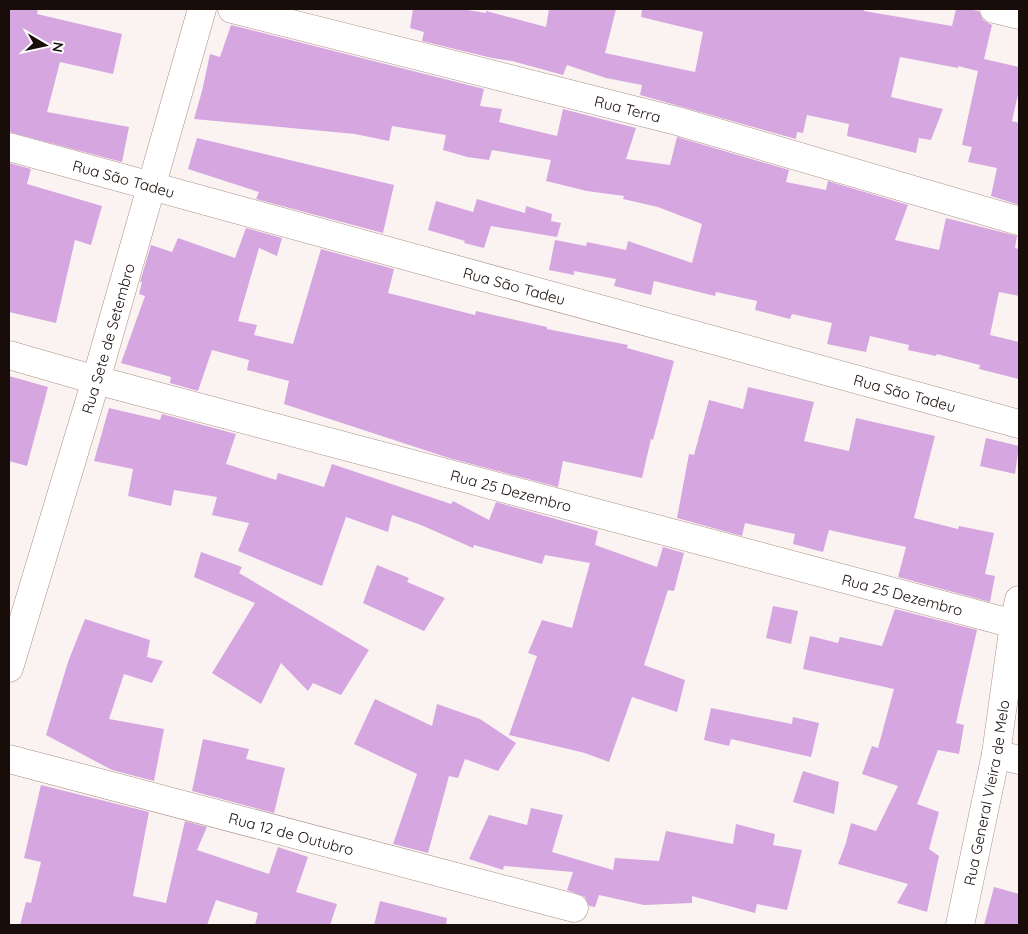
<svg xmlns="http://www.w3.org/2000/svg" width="1028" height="934" font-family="Quicksand,sans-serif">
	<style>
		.building { fill: #d6a6e1 }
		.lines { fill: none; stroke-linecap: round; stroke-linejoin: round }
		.minor-casing { stroke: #ae8f84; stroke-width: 29 }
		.minor { stroke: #fff; stroke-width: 28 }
		.labels { text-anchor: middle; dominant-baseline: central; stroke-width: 4; stroke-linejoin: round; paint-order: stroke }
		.street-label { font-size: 15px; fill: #180d09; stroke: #fff }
	</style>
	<rect width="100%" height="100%" fill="#faf3f1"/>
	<g class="building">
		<path d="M9 9H38L37 14 122 34 113 74 60 62 47 112 129 127 122 162 9 132Z"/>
		<path d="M413 9H461L486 13V11L546 27 549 9H616L605 53 695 72 703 32 641 17 642 9H864V11L952 26 956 9H967L979 11 983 20 992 25 984 59 1019 67V90L1012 121 1019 123V205L991 196 997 168 968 162 972 147 962 145 978 71 958 66V68L900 57 891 97 943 109 931 140 919 138 916 153 847 136 849 124 807 115 803 133 797 132 796 139 640 95 642 85 606 78 567 65 563 75 512 61 492 58 422 41 424 32 410 28Z"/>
		<path d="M231 25 484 89 480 106 502 109 499 122 557 136 563 109 636 128 626 159 670 165 677 137 789 170 786 182 826 190 828 181 908 205 895 240 939 250 946 218 1017 236 1015 248 1019 249V296L999 292 990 335 1019 342V379L979 369 980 365 937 354 936 356 908 350 909 345 870 336 866 352 827 344 832 323 792 314 790 319 755 310 757 301 716 292 715 296 654 281 651 295 614 286 616 279 574 271V275L549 270 555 240 586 246 587 242 626 250 628 241 692 263 702 224 658 207 623 199 624 196 587 191 546 181 551 160 492 150 489 160 467 157 443 150 446 135 392 126 389 141 355 134 194 119 202 91 210 54 220 57Z"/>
		<path d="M197 138 394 185 383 233 256 199 259 192 188 169Z"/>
		<path d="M9 163 31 169 27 184 102 206 91 245 75 240 56 323 9 312Z"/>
		<path d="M477 199 525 213 526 206 552 214 551 221 561 223 557 237 491 226 484 248 464 243 465 241 428 230 436 201 473 212Z"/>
		<path d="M246 228 282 238 277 256 259 248 238 321 257 325 254 335 293 344 321 249 394 269 388 293 475 315 476 311 547 327V329L628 345 627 348 674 361 653 440 651 439 642 478 563 461 558 487 449 458 284 404 289 381 247 370 249 360 212 350 198 391 170 383 171 377 121 363 145 296 139 294 142 282H140L151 245 172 252 178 238 235 258Z"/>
		<path d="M9 376 48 387 27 466 9 461Z"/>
		<path d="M748 387 814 402 804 441 849 451 856 418 935 436 914 518 958 529 959 526 994 533 985 574 995 576 990 602 898 577 906 547 829 530 823 552 793 544 795 534 745 523 742 536 677 518 689 454 694 455 709 400 743 409Z"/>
		<path d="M109 408 160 420 162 414 236 434 226 464 276 480 278 473 324 487 332 464 451 504 453 501 489 520 496 502 598 531 595 545 657 567 663 547 684 553 674 591 668 590 644 665 685 680 677 712 632 697 609 762 585 753 509 735 537 656 528 653 542 620 572 628 590 563 545 555 542 564 474 545 473 548 421 525 392 515 388 532 346 517 322 586 238 551 249 523 212 515 217 497 174 490 171 506 128 496 133 469 94 461Z"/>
		<path d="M986 438 1019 446 1015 474 980 466Z"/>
		<path d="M201 552 242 567 239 573 369 650 341 695 313 683 308 691 281 663 261 704 212 673 255 603 194 577Z"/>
		<path d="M377 565 409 578 407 582 445 598 424 631 363 603Z"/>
		<path d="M773 606 798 611 791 644 766 638Z"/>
		<path d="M895 609 977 630 956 723 964 725 959 754 938 750 917 804 939 812 929 849 939 856 927 912 897 903 908 884 838 864 846 843 851 823 876 831 898 786 862 774 872 746 878 748 894 689 803 669 810 636 838 643 840 637 882 646Z"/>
		<path d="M85 619 150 640 147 657 163 661 152 683 124 674 109 719 164 729 154 781 112 770 46 735 68 662Z"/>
		<path d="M375 699 432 726 437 704 480 719 516 743 498 771 465 759 458 778 449 776 428 853 393 844 417 774 354 744Z"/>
		<path d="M711 708 792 724 793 717 819 723 811 757 731 739 729 746 704 740Z"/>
		<path d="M203 739 249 749 246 759 285 768 274 813 192 791Z"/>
		<path d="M803 771 839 782 834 814 793 802Z"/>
		<path d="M41 785 149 812 133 896 166 903 185 821 207 827 197 850 269 874 278 847 308 857 296 892 337 904 330 925H255L258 913 216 900 207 925H20L26 902 31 903 41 862 24 858Z"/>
		<path d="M531 808 563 815 552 852 613 870 615 858 659 861 666 831 733 844 736 824 775 834 773 845 802 850 787 910 757 904 755 913 692 896V903L644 905 599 895 595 907 589 906 585 897 567 890 573 872 504 866 503 870 469 859 489 815 527 825Z"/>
		<path d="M994 887 1019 894V925H984Z"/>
		<path d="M380 901 447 918 446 925H374Z"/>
	</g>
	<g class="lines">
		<g class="minor-casing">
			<g id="minor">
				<path id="s1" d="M232 9 677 121 1019 221"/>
				<path d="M994 9 1019 15"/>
				<path id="s2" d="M9 147 1019 424"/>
				<path id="s3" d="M9 355 96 380 1014 624"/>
				<path id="s4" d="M9 668 96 380 202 9"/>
				<path d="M996 754 1019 760"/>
				<path id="s5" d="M9 759 574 908"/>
				<path id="s6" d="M960 925 996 754 1014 624 1019 600"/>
			</g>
		</g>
		<use href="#minor" class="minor"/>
	</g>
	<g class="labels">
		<g class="street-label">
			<text stroke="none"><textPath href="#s1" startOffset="408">Rua Terra</textPath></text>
			<text stroke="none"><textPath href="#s2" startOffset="119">Rua São Tadeu</textPath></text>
			<text stroke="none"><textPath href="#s2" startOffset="524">Rua São Tadeu</textPath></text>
			<text stroke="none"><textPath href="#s4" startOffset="344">Rua Sete de Setembro</textPath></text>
			<text stroke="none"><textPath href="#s2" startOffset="929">Rua São Tadeu</textPath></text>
			<text stroke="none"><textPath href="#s3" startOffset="520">Rua 25 Dezembro</textPath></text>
			<text stroke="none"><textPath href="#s3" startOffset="925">Rua 25 Dezembro</textPath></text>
			<text stroke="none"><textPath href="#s6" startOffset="135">Rua General Vieira de Melo</textPath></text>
			<text stroke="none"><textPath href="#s5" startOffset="292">Rua 12 de Outubro</textPath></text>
		</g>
	</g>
	<rect width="1028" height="934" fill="none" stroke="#180d09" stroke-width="20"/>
	<g transform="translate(45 45) rotate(99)" stroke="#ffffff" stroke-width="4" paint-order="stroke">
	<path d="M0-4L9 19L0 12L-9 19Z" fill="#180d09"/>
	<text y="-8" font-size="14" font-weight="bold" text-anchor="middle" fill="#180d09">N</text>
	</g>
</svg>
